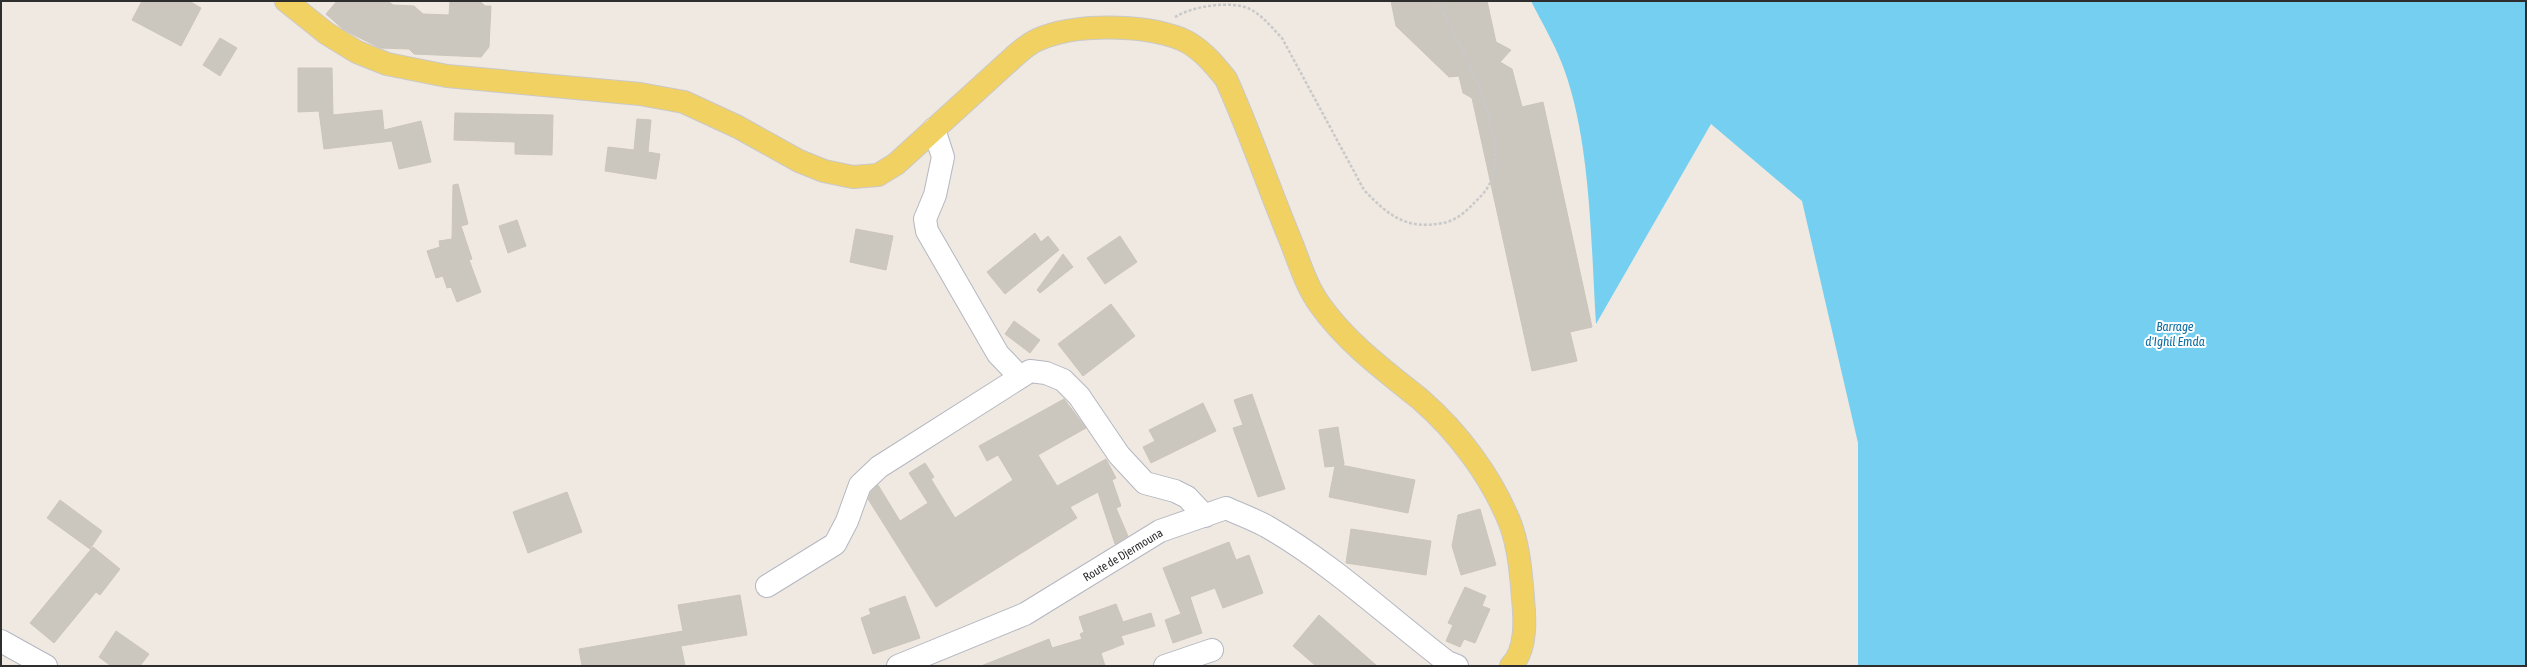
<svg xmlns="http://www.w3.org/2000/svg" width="2527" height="667" font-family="'Asap Condensed',sans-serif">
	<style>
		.water { fill: #75cff0 }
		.building { fill: #cbc7bf; stroke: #cbc5ba }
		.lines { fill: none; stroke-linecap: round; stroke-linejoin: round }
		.minor-casing { stroke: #b4b7c1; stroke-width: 24 }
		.major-casing { stroke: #c9c9c9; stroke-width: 24 }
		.path { stroke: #c9c9c9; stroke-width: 2.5; stroke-dasharray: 3 2; stroke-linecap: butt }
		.minor { stroke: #fff; stroke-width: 22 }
		.major { stroke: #f2d163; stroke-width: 22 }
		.labels { text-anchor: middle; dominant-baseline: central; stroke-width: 4; stroke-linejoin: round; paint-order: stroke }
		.street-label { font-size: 12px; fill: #2e2e2e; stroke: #fff }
		.water-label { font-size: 13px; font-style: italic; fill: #0d6fa3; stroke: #fff }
	</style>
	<rect width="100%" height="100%" fill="#efe9e1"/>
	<path class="water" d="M1531 1H2526V666H1858V443L1802 201 1711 124 1596 324C1591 245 1591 143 1564 69 1556 46 1542 23 1531 1Z"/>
	<g class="building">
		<path d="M142 1H189L201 8 181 46 132 20Z"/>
		<path d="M337 1H388L393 5 414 6 423 14 449 15 450 1H480L485 6H491L489 47 481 57 414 54 409 49 380 48 344 30 326 14Z"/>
		<path d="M1391 1H1487L1496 42 1511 50 1500 62 1512 69 1522 107 1543 102 1592 327 1570 332 1577 361 1532 371 1472 98 1463 93 1459 76 1449 77 1396 26Z"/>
		<path d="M220 38 237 48 220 76 203 65Z"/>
		<path d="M298 68H332L333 115 382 110 384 130 421 121 431 162 399 169 392 141 324 149 319 111 298 112Z"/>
		<path d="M455 113 553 115 552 155 515 154V142L454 140Z"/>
		<path d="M637 119 651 120 648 152 660 154 656 179 605 171 608 147 634 150Z"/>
		<path d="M458 184 468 224 461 226 472 259 469 260 481 292 457 302 451 287 447 288 443 276 436 278 427 251 440 247 439 241 452 239 453 185Z"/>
		<path d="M517 220 526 246 508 253 499 226Z"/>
		<path d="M856 229 893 236 886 270 850 262Z"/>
		<path d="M1035 233 1041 242 1048 236 1059 250 1005 294 987 272Z"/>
		<path d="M1120 236 1137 262 1105 284 1087 258Z"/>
		<path d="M1063 254 1073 267 1040 293 1037 290Z"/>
		<path d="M1111 304 1135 336 1083 376 1058 344Z"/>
		<path d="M1014 321 1040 340 1030 353 1005 334Z"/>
		<path d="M1252 394 1285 489 1258 497 1233 428 1243 425 1234 400Z"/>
		<path d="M1064 399 1086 428 1038 455 1057 486 1106 459 1116 478 1112 480 1121 506 1116 508 1128 536 1115 544 1098 492 1070 507 1077 518 936 607 868 499 871 492 878 485 900 521 928 503 909 473 925 463 934 477 931 479 955 518 1013 480 998 455 987 461 979 446Z"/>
		<path d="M1203 403 1216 431 1151 463 1143 447 1155 441 1149 430Z"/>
		<path d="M1338 427 1344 464 1341 465 1415 480 1408 513 1329 497 1335 466 1325 467 1319 430Z"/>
		<path d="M567 492 582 532 528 553 513 512Z"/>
		<path d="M60 500 102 531 90 549 47 518Z"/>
		<path d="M1480 509 1496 565 1461 575 1452 546 1458 515Z"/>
		<path d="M1351 529 1431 541 1426 575 1346 563Z"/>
		<path d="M1229 542 1236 560 1249 555 1263 593 1223 608 1215 588 1190 597 1202 633 1173 643 1165 620 1181 614 1163 568Z"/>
		<path d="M93 547 120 569 100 595 96 592 54 643 30 623Z"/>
		<path d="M1465 587 1486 596 1482 606 1490 609 1475 643 1464 639 1460 647 1446 641 1453 625 1448 623Z"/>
		<path d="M740 595 747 635 681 646 685 666H582L579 649 683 631 678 605Z"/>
		<path d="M905 596 920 638 873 654 861 618 871 614 869 609Z"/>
		<path d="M1116 604 1123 622 1151 613 1155 626 1121 636 1124 644 1101 653 1105 666H981L1049 639 1052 648 1082 639 1080 634 1084 632 1079 617Z"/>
		<path d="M1319 615 1377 666H1316L1293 646Z"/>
		<path d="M116 631 149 654 140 666H111L99 657Z"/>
	</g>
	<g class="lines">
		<g class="minor-casing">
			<g id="minor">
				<path d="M934 129 943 157 935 195 925 219 927 231 998 354 1020 377"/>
				<path d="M767 586 835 544 847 521 860 485 879 467 1030 371 1046 373 1063 380 1079 396 1119 455 1145 483 1175 491 1187 497 1205 516"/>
				<path d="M1 641 46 666"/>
				<path d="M898 666 1025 614 1160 531 1226 508C1239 514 1253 519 1266 526 1331 563 1387 616 1447 662L1457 666"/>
				<path d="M1165 666 1212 650"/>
			</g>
		</g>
		<g class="major-casing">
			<path id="major" d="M286 1 326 33 357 52 387 64 447 76 640 94 684 102 738 127 799 161 824 171 853 177 878 175 896 164 1017 54C1023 49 1030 43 1037 40 1074 23 1143 24 1181 39 1200 47 1214 64 1226 79 1250 132 1268 186 1290 239 1299 261 1306 286 1320 305 1347 343 1384 370 1420 399 1458 432 1491 476 1510 523 1519 547 1521 573 1523 598 1525 619 1527 650 1511 666"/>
		</g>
		<path class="path" d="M1175 17C1193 6 1231 0 1250 9 1263 16 1272 28 1282 38L1364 190C1389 216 1406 230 1443 223 1455 221 1467 211 1475 202 1485 193 1493 182 1494 169 1501 114 1460 49 1438 1"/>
		<use href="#minor" class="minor"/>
		<use href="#major" class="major"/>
	</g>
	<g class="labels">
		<g class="street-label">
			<text transform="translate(1123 555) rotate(-31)">Route de Djermouna</text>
		</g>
		<g class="water-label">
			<text x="2175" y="326">Barrage<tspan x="2175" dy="15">d'Ighil Emda</tspan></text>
		</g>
	</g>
	<rect width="2527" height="667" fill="none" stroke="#2e2e2e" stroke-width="4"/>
</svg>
